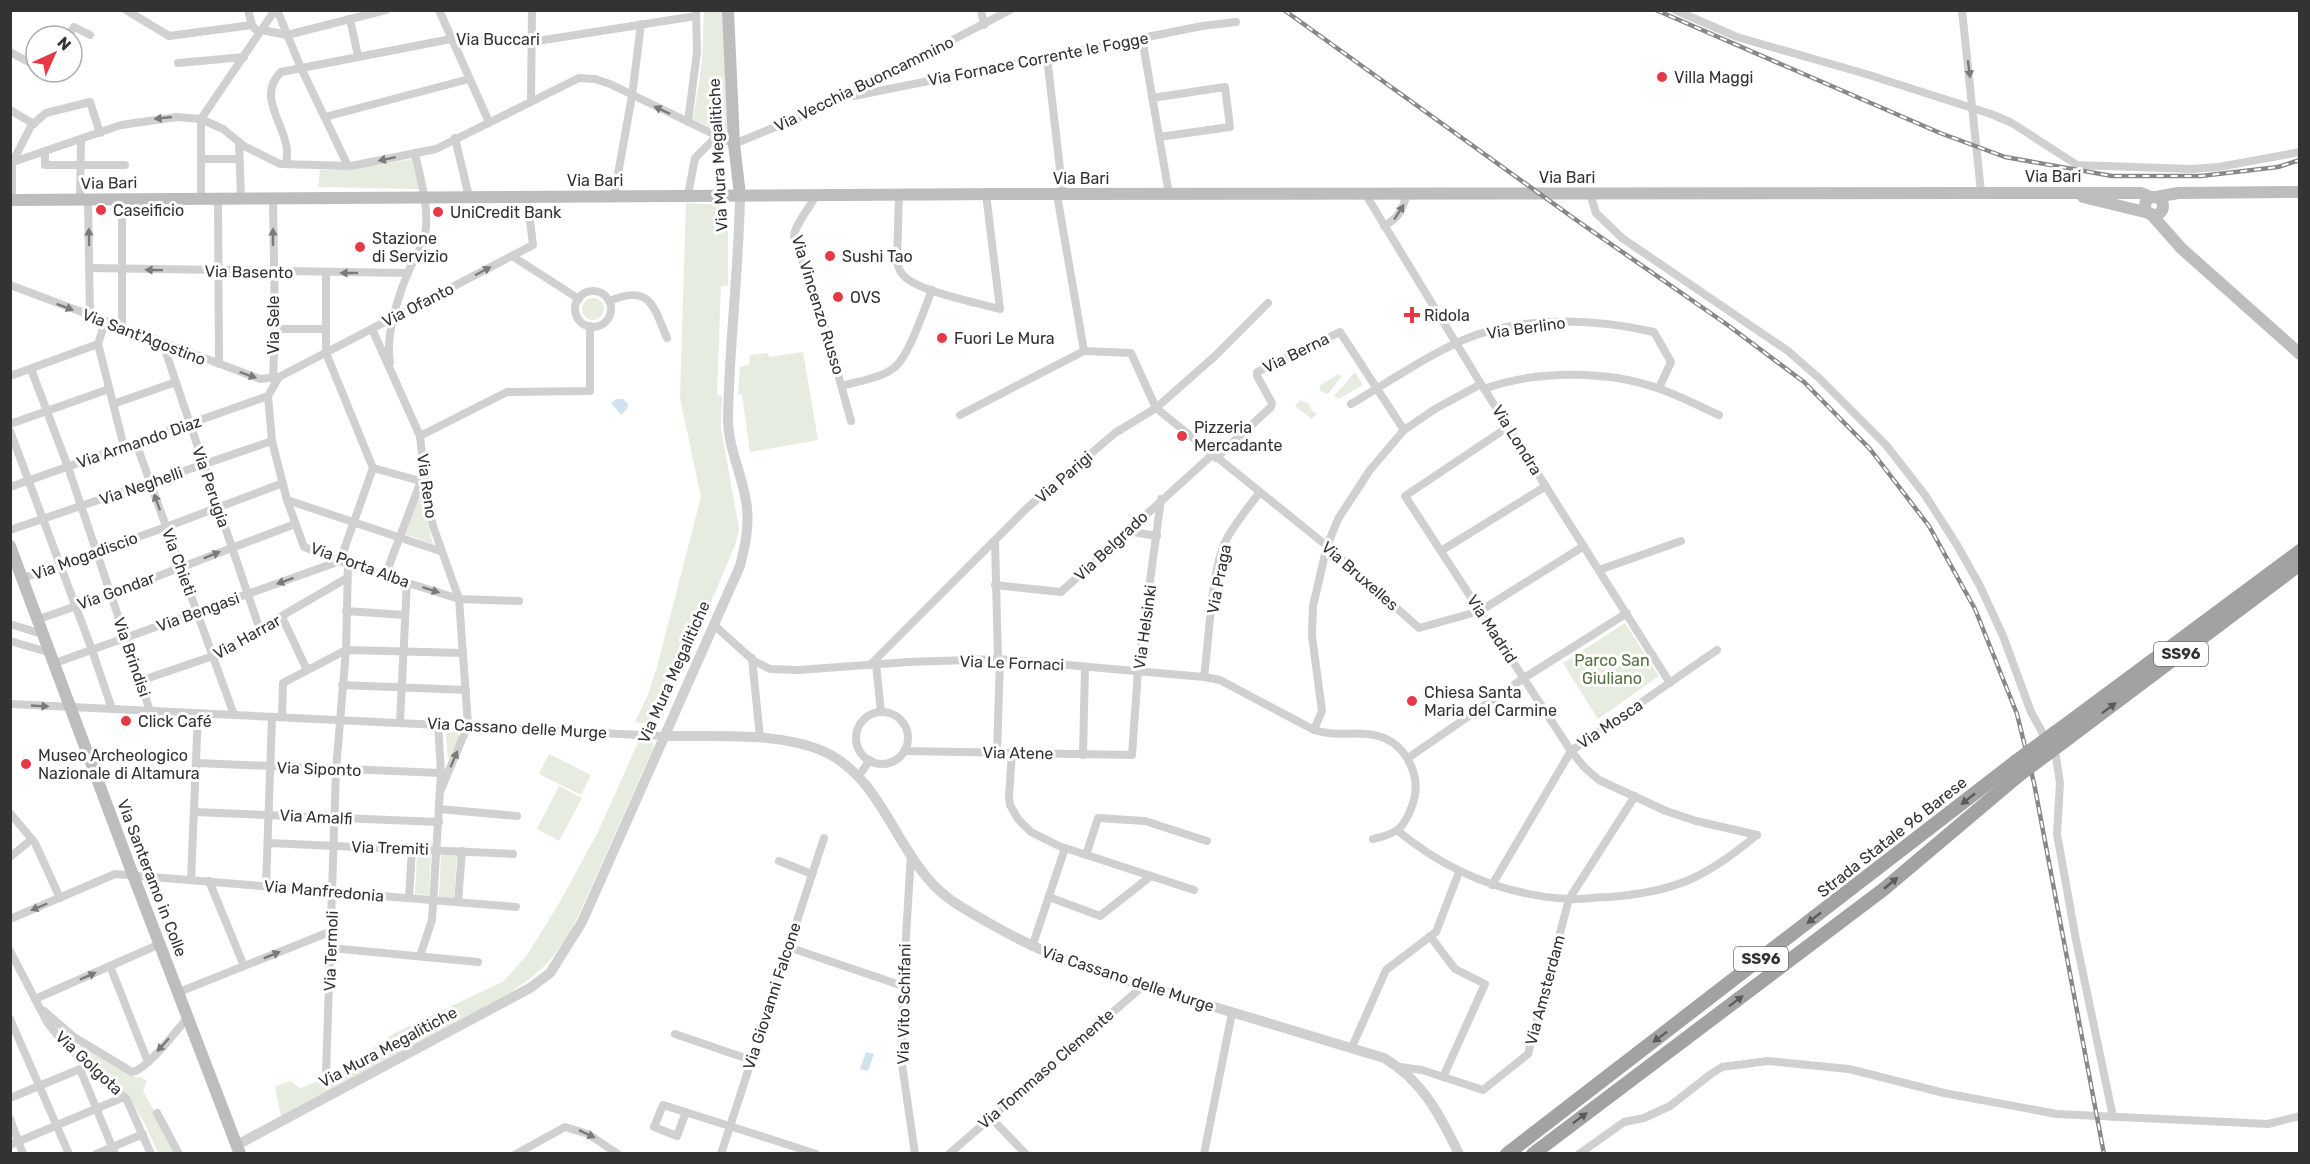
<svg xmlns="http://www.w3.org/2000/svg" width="2310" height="1164" font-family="Rubik,sans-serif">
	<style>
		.green { fill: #e6ecdf }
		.water { fill: #cfe2ee }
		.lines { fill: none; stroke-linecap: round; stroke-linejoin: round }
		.minor { stroke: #d0d0d0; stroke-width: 8 }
		.tertiary { stroke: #d0d0d0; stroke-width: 10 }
		.secondary { stroke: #bdbdbd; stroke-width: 12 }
		.trunk { stroke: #a2a2a2; stroke-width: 14 }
		.rail-casing { stroke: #888; stroke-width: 4.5 }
		.rail { stroke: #fff; stroke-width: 2; stroke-dasharray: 7; stroke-linecap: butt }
		.trunk-bridge { stroke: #a2a2a2; stroke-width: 14 }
		.oneway { fill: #7a7a7a }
		.oneway2 { fill: #5a5a5a }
		.poi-dot { fill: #e63946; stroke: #fff; stroke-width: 2 }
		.labels { text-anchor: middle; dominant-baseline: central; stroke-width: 6; stroke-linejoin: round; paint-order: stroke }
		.shield { fill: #fff; stroke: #707070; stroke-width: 1.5 }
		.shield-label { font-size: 15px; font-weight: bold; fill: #333 }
		.street-label { font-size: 16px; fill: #333; stroke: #fff }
		.poi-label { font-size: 16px; fill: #333; stroke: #fff; text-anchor: start }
		.park-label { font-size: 16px; fill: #56703f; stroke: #fff }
	</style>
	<rect width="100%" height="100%" fill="#fff"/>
	<g class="green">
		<path d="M704 11H723L727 129 723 132 693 120 702 63Z"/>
		<path d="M412 159 419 189 318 187 320 170 353 169Z"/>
		<path d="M686 203 723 205 728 217V286H721L717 395 722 396 721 428 739 529 735 545 662 719 655 725 635 722 647 697 657 667 701 497 680 398Z"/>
		<circle cx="593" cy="309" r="11"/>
		<path d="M803 352 818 440 750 452 742 394H738L740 367 749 365 750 355 768 353 769 357Z"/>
		<path d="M1355 372 1363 385 1339 399 1334 396Z"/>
		<path d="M1339 374 1341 377 1328 394 1320 391V385Z"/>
		<path d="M1300 400 1308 403 1312 411 1317 413 1312 419 1295 406Z"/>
		<path d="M420 492 433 544 405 534Z"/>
		<path d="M1625 623 1659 676 1598 719 1563 663Z"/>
		<path d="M449 732H457L459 736 448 760 446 735Z"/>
		<path d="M640 738 650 739 654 746 581 910C559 955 544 972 501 998L281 1116 275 1087 290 1081 300 1088 338 1074 393 1034 504 981 527 955 557 907 598 832Z"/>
		<path d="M549 754 591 775 581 795 539 774Z"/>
		<path d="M559 786 582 798 559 841 537 829Z"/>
		<path d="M417 853 431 854 429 895 415 894Z"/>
		<path d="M441 854 457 855 454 898 439 897Z"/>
		<path d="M81 1045 131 1075 138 1078 141 1077 147 1081 143 1091 177 1153H158L146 1126 127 1093 77 1050Z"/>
	</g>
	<g class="water">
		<path d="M617 399H623L628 404 627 409 621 415 611 403Z"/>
		<path d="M866 1052 874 1054 868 1071 860 1069Z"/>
	</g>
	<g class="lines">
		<g class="minor">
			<path d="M126 10 169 36 252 25"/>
			<path d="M248 10 252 25 255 29"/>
			<path d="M277 10 301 68 348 166"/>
			<path d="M439 10 489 122"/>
			<path d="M981 10 984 25"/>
			<path d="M1675 10 1737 37 1866 74 1991 114 2012 123 2077 165 2191 169 2219 167 2300 152"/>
			<path d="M1962 10 1981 192"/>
			<path d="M350 19 358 56"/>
			<path d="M262 30 287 35 386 10"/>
			<path d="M68 36 74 27 90 35"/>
			<path d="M1142 38 1169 194"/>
			<path d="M10 52 36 66"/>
			<path d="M1047 57 1063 195"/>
			<path d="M178 63 244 57"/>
			<path d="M854 96 1202 26 1236 22"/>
			<path d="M1152 98 1225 87 1230 127 1159 137"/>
			<path d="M531 100 532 10"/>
			<path d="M10 110 34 124"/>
			<path d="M325 117 469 79"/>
			<path d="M688 122 697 52 696 11"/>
			<path d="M455 138 469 197"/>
			<path d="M239 142 241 198"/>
			<path d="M45 152V165H125"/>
			<path d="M201 159H239"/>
			<path d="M10 163 121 125 177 117 201 119 223 129 244 146 280 164 351 166 436 149 579 78 595 79 610 84 734 144 824 107 1010 10"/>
			<path d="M286 164C287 157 288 151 286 144 281 120 258 94 281 72L451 39 531 42 696 16"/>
			<path d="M899 194 897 261C898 268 900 273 906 278 923 292 977 303 1000 309L986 194"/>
			<path d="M1590 194 1596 213 1622 238 1788 351 1820 379 1886 445 1925 495 1957 545 1980 586 2003 636 2031 712 2056 757 2060 783 2057 834 2076 940 2113 1117"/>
			<path d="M688 195 695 158 717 136"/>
			<path d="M816 195C810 208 794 225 794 237L825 327 851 421"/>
			<path d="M1057 195 1084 351 1131 353 1156 408 1327 546 1419 628 1480 611 1584 546"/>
			<path d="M1366 195 1481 384 1670 683"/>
			<path d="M614 196 632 96 641 24"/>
			<path d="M201 198V119L275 10"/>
			<path d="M122 199V328"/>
			<path d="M218 199 219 364"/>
			<path d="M12 200V163L31 126 46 113 90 102 100 133"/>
			<path d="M80 200 81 140"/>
			<path d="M88 200 90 316"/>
			<path d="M1384 226C1399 218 1403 209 1407 193"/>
			<path d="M512 256 579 299"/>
			<path d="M89 268 408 273"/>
			<path d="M10 285 260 379 279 377"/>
			<circle cx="593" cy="309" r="18"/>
			<path d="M609 301C650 284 653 305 667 338"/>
			<path d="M105 322 98 344 124 447"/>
			<path d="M275 329H325"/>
			<path d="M372 329 420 436 427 501 433 526 459 599 468 725 440 792"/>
			<path d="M163 344 260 630"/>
			<path d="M390 362C385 335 399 293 410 268 415 258 423 246 425 235 430 208 420 179 415 153"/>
			<path d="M31 369 68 467 150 711"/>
			<path d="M10 376 98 344"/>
			<path d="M273 379 275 329 273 198"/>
			<path d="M842 386C859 381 882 378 895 367 910 354 924 309 932 290"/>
			<path d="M1484 389C1536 370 1608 370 1660 389 1680 396 1699 406 1719 415"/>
			<path d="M113 404 176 382"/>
			<path d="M1351 404C1389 382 1436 349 1476 335 1533 316 1597 319 1654 332L1671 362 1659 388"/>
			<path d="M960 415 1084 351"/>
			<path d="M10 424 109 389"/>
			<path d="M1508 427 1405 496 1571 751 1585 768 1599 780 1666 811 1696 821 1757 835"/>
			<path d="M10 431 92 650 112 709"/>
			<path d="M420 436 507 392 590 391V326"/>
			<path d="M136 443 234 715"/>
			<path d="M1216 458 1271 407 1272 403 1257 376V372L1340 332 1404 430"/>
			<path d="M373 468 424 482"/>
			<path d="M10 487 268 396"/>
			<path d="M287 500 440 551"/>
			<path d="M10 530 272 441"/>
			<path d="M1127 531 1157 536"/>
			<path d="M995 541 998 659"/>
			<path d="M1441 551 1546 486"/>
			<path d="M1599 570 1681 541"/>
			<path d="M385 576 421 481"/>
			<path d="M23 578 166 527 283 483"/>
			<path d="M995 585 1061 592 1212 455"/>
			<path d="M519 601 459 599 348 564 304 547 287 500 272 441 268 396 279 377 533 245 527 197"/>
			<path d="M346 611 405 615"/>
			<path d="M282 617 307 670"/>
			<path d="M39 619 111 594 295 524"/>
			<path d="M10 624 45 635"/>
			<path d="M714 625 754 661 770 669 798 670 908 662 998 659 1204 677 1220 680 1314 730C1338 738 1357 730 1378 736 1407 744 1423 778 1412 806 1404 829 1396 834 1373 839"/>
			<path d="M10 641 51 653"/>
			<path d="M752 658 760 738"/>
			<path d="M55 663 340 561 373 468 326 353V273"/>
			<path d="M876 664 881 712"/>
			<path d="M870 665 1027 508 1115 433 1156 408 1215 356 1268 303"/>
			<path d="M1204 677C1209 641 1211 573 1225 542 1234 524 1248 508 1260 492"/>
			<path d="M140 681 213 656 347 578"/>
			<path d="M342 685 466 690"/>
			<path d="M10 704 663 736"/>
			<circle cx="882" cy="738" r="26"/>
			<path d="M282 717 283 683 346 650 463 653"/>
			<path d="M400 722 407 582"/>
			<path d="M1314 730 1322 711 1312 636 1313 606 1327 546 1338 519 1370 470 1404 430 1435 409 1481 384"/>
			<path d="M904 751 1132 755 1138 671 1161 499"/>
			<path d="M997 753 1000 660"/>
			<path d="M1012 753 1009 796 1010 805 1018 819 1031 832 1059 846 1194 890"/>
			<path d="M1083 755 1085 667"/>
			<path d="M1408 758 1524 678 1627 613"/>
			<path d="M197 763 441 773"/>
			<path d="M858 777 870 760"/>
			<path d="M439 809 517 816"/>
			<path d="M194 812 439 822"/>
			<path d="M10 813 35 843 60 898"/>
			<path d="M1398 831C1448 872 1503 895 1568 899 1581 900 1596 897 1609 897 1635 895 1665 890 1689 880 1714 869 1736 852 1757 835"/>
			<path d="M268 843 513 854"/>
			<path d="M911 854 903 986 902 1064 915 1154"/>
			<path d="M1086 855 1098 818 1145 821 1207 841"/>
			<path d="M10 857 32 839"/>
			<path d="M779 861 812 874"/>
			<path d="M191 880 198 713"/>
			<path d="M209 881 244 966"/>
			<path d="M1492 885 1571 751 1717 650"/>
			<path d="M266 886 272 717"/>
			<path d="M1049 897 1100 916 1151 876"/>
			<path d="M409 898 412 849"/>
			<path d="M458 902 462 851"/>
			<path d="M10 919 115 874 516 907"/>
			<path d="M1430 936 1455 969 1485 984 1443 1077"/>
			<path d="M788 947 903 986"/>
			<path d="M1032 947 1065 848"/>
			<path d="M331 948 478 962"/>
			<path d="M10 951 47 1022 65 1045 126 1098 151 1154"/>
			<path d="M420 956 432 920 441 773 438 724"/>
			<path d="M110 966 148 1062"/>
			<path d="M179 992 332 931"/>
			<path d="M35 999 160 944"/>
			<path d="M44 1011 74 1037 132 1072C147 1070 177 1030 188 1017"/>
			<path d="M10 1019 69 1154"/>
			<path d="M675 1034 751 1060"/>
			<path d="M1352 1047 1386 970 1436 932 1459 872"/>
			<path d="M1400 1067 1422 1070 1483 1090 1528 1054 1569 899 1635 796"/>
			<path d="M80 1069 115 1154"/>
			<path d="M326 1075 336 770 346 650 348 564"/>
			<path d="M10 1098 85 1067"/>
			<path d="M686 1112 677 1136 654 1127 663 1105C714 1121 765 1137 816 1154"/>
			<path d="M157 1113 179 1154"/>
			<path d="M990 1117 1026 1154"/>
			<path d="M10 1119 23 1154"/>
			<path d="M10 1145 124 1097"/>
			<path d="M96 1154 143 1134"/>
			<path d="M516 1154 565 1127 588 1134 618 1154"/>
			<path d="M721 1154 824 838"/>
			<path d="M949 1154 1143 986"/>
			<path d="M1204 1154 1232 1013"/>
			<path d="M1579 1154 1624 1122 1644 1118 1670 1106 1711 1074 1722 1067 1768 1061 1849 1069 1944 1093 2057 1114 2268 1124 2300 1116"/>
		</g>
		<g class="tertiary">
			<path d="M663 736C714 737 778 731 825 752 878 777 893 840 930 881 946 900 968 911 989 923 1024 943 1055 957 1092 970L1384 1058C1422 1080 1440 1115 1459 1154"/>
			<path d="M237 1145 530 988 550 973 582 922 740 566C745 546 749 529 747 508 744 478 728 449 728 419 729 344 739 270 740 195"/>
		</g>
		<g class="secondary">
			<path d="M728 10 734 144 740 195"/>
			<path d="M2083 197 2149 213"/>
			<path d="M2156 197 2178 193 2300 192"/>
			<circle cx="2154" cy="206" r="9"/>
			<path d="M10 200 998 194 2141 193 2151 197"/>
			<path d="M2151 214 2181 248 2300 354"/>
			<path d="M10 546 133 875 240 1154"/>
		</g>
		<g class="trunk">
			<path d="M2056 732 2300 551"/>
			<path d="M2062 743 2300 564"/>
			<path d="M1507 1154 2014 763"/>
			<path d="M1533 1154 1884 889 2019 775"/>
		</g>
		<g class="rail-casing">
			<g id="rail">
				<path d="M1284 10 1579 222 1729 326 1804 382 1870 449 1929 526 1975 609 2017 714 2034 783 2104 1154"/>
				<path d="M1656 10 1940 133 2005 157 2112 176H2201L2278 167 2300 160"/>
			</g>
		</g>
		<use href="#rail" class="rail"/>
		<g class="trunk-bridge">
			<path d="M2014 763 2056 732"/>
			<path d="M2019 775 2062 743"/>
		</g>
	</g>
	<defs><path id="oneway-solid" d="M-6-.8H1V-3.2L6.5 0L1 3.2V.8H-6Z" transform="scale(1.5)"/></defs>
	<g class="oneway">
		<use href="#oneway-solid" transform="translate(1969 69) rotate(83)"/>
		<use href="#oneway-solid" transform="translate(662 110) rotate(-155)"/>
		<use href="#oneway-solid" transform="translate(163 118) rotate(174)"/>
		<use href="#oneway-solid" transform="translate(387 159) rotate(168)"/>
		<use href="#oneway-solid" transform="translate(1399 212) rotate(-57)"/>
		<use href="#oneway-solid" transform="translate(89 237) rotate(-91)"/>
		<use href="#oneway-solid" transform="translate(273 237) rotate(-90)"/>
		<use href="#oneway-solid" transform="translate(154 270) rotate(-179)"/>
		<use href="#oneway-solid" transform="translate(483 271) rotate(-28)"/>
		<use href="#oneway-solid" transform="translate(349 273) rotate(-180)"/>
		<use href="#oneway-solid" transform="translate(65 307) rotate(21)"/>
		<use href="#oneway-solid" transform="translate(248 375) rotate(20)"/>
		<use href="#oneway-solid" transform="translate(157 502) rotate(-110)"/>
		<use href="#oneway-solid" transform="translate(212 555) rotate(-22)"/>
		<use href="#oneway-solid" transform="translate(285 581) rotate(160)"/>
		<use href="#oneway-solid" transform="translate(431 590) rotate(18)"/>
		<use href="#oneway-solid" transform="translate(40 706) rotate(3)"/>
		<use href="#oneway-solid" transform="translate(454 759) rotate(-67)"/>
		<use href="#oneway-solid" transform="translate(39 907) rotate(157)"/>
		<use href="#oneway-solid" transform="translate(272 955) rotate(-22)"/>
		<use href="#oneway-solid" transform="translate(88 976) rotate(-24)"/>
		<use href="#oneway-solid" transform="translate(163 1045) rotate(132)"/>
		<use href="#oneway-solid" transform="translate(587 1134) rotate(25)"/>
	</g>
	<g class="oneway2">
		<use href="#oneway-solid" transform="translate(2109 708) rotate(-37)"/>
		<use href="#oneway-solid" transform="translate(1968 799) rotate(142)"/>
		<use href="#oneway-solid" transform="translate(1891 883) rotate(-40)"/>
		<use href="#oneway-solid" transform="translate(1814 918) rotate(142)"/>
		<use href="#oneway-solid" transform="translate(1736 1001) rotate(-37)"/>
		<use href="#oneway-solid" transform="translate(1660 1037) rotate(143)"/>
		<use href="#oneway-solid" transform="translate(1580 1118) rotate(-37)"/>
	</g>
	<g class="poi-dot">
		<circle cx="1662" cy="77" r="6"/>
		<circle cx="101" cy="210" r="6"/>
		<circle cx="438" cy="212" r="6"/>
		<circle cx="360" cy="247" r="6"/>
		<circle cx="830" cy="256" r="6"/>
		<circle cx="838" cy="297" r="6"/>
		<path d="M1409 306h6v6h6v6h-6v6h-6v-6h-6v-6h6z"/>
		<circle cx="942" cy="338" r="6"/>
		<circle cx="1182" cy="436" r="6"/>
		<circle cx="1412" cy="701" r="6"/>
		<circle cx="126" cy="721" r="6"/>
		<circle cx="26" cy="764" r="6"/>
	</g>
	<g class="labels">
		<g class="shield">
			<rect x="2154" y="642" width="54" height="24" rx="4.5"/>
			<rect x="1734" y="947" width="54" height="24" rx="4.5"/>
		</g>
		<g class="shield-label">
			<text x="2181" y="654">SS96</text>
			<text x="1761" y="959">SS96</text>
		</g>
		<g class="street-label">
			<text x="498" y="39">Via Buccari</text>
			<text transform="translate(1038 59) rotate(-11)">Via Fornace Corrente le Fogge</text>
			<text transform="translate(864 84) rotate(-26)">Via Vecchia Buoncammino</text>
			<text transform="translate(718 155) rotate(-93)">Via Mura Megalitiche</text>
			<text x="2053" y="176">Via Bari</text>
			<text x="1567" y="177">Via Bari</text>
			<text x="1081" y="178">Via Bari</text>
			<text x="595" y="180">Via Bari</text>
			<text transform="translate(109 183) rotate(-1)">Via Bari</text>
			<text transform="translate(249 272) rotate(1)">Via Basento</text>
			<text transform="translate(418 305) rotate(-27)">Via Ofanto</text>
			<text transform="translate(818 305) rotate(73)">Via Vincenzo Russo</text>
			<text transform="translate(273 325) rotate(-90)">Via Sele</text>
			<text transform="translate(1526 328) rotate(-8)">Via Berlino</text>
			<text transform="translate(144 337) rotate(21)">Via Sant'Agostino</text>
			<text transform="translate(1296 353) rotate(-26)">Via Berna</text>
			<text transform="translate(1517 440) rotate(58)">Via Londra</text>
			<text transform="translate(139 442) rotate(-19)">Via Armando Diaz</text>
			<text transform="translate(1064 477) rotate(-41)">Via Parigi</text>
			<text transform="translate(141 486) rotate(-19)">Via Neghelli</text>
			<text transform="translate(427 486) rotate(82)">Via Reno</text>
			<text transform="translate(211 487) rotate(71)">Via Perugia</text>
			<text transform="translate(1111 546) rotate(-43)">Via Belgrado</text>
			<text transform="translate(85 556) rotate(-20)">Via Mogadiscio</text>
			<text transform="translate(179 562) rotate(70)">Via Chieti</text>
			<text transform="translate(360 565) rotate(20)">Via Porta Alba</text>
			<text transform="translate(1360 576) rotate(41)">Via Bruxelles</text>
			<text transform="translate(1219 579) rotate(-79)">Via Praga</text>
			<text transform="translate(116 591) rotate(-20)">Via Gondar</text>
			<text transform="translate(198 612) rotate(-20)">Via Bengasi</text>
			<text transform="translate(1145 627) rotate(-82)">Via Helsinki</text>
			<text transform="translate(1492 629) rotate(57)">Via Madrid</text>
			<text transform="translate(247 637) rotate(-29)">Via Harrar</text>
			<text transform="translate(132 657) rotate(71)">Via Brindisi</text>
			<text transform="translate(1012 663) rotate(2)">Via Le Fornaci</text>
			<text transform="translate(674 672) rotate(-66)">Via Mura Megalitiche</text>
			<text transform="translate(1610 724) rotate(-34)">Via Mosca</text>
			<text transform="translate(517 728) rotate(3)">Via Cassano delle Murge</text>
			<text transform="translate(1018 753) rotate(1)">Via Atene</text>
			<text transform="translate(319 769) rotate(2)">Via Siponto</text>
			<text transform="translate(316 817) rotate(3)">Via Amalfi</text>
			<text transform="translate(1892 837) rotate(-38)">Strada Statale 96 Barese</text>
			<text transform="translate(390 848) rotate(2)">Via Tremiti</text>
			<text transform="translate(152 878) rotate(69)">Via Santeramo in Colle</text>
			<text transform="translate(324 891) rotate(5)">Via Manfredonia</text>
			<text transform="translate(331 951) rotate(-88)">Via Termoli</text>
			<text transform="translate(1128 979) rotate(18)">Via Cassano delle Murge</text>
			<text transform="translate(1545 990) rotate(-75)">Via Amsterdam</text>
			<text transform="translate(772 996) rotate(-72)">Via Giovanni Falcone</text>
			<text transform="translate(904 1004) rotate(-89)">Via Vito Schifani</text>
			<text transform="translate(388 1047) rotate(-28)">Via Mura Megalitiche</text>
			<text transform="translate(89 1063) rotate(43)">Via Golgota</text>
			<text transform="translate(1046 1069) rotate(-41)">Via Tommaso Clemente</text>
		</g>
		<g class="poi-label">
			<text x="1674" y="77">Villa Maggi</text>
			<text x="113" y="210">Caseificio</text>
			<text x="450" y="212">UniCredit Bank</text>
			<text x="372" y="238">Stazione<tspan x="372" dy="18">di Servizio</tspan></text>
			<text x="842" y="256">Sushi Tao</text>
			<text x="850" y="297">OVS</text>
			<text x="1424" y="315">Ridola</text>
			<text x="954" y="338">Fuori Le Mura</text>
			<text x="1194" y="427">Pizzeria<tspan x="1194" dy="18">Mercadante</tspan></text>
			<text x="1424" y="692">Chiesa Santa<tspan x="1424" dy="18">Maria del Carmine</tspan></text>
			<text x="138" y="721">Click Café</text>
			<text x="38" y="755">Museo Archeologico<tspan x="38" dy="18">Nazionale di Altamura</tspan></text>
		</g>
		<g class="park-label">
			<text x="1612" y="660">Parco San<tspan x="1612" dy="18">Giuliano</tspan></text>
		</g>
	</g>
	<rect width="2310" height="1164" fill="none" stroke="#333333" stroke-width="24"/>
	<g transform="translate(54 54) rotate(45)"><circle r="28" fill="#ffffff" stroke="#adadad" stroke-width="1.5"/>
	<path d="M0-4.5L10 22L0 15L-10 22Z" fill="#e63946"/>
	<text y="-9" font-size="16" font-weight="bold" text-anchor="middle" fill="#333333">N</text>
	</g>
</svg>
